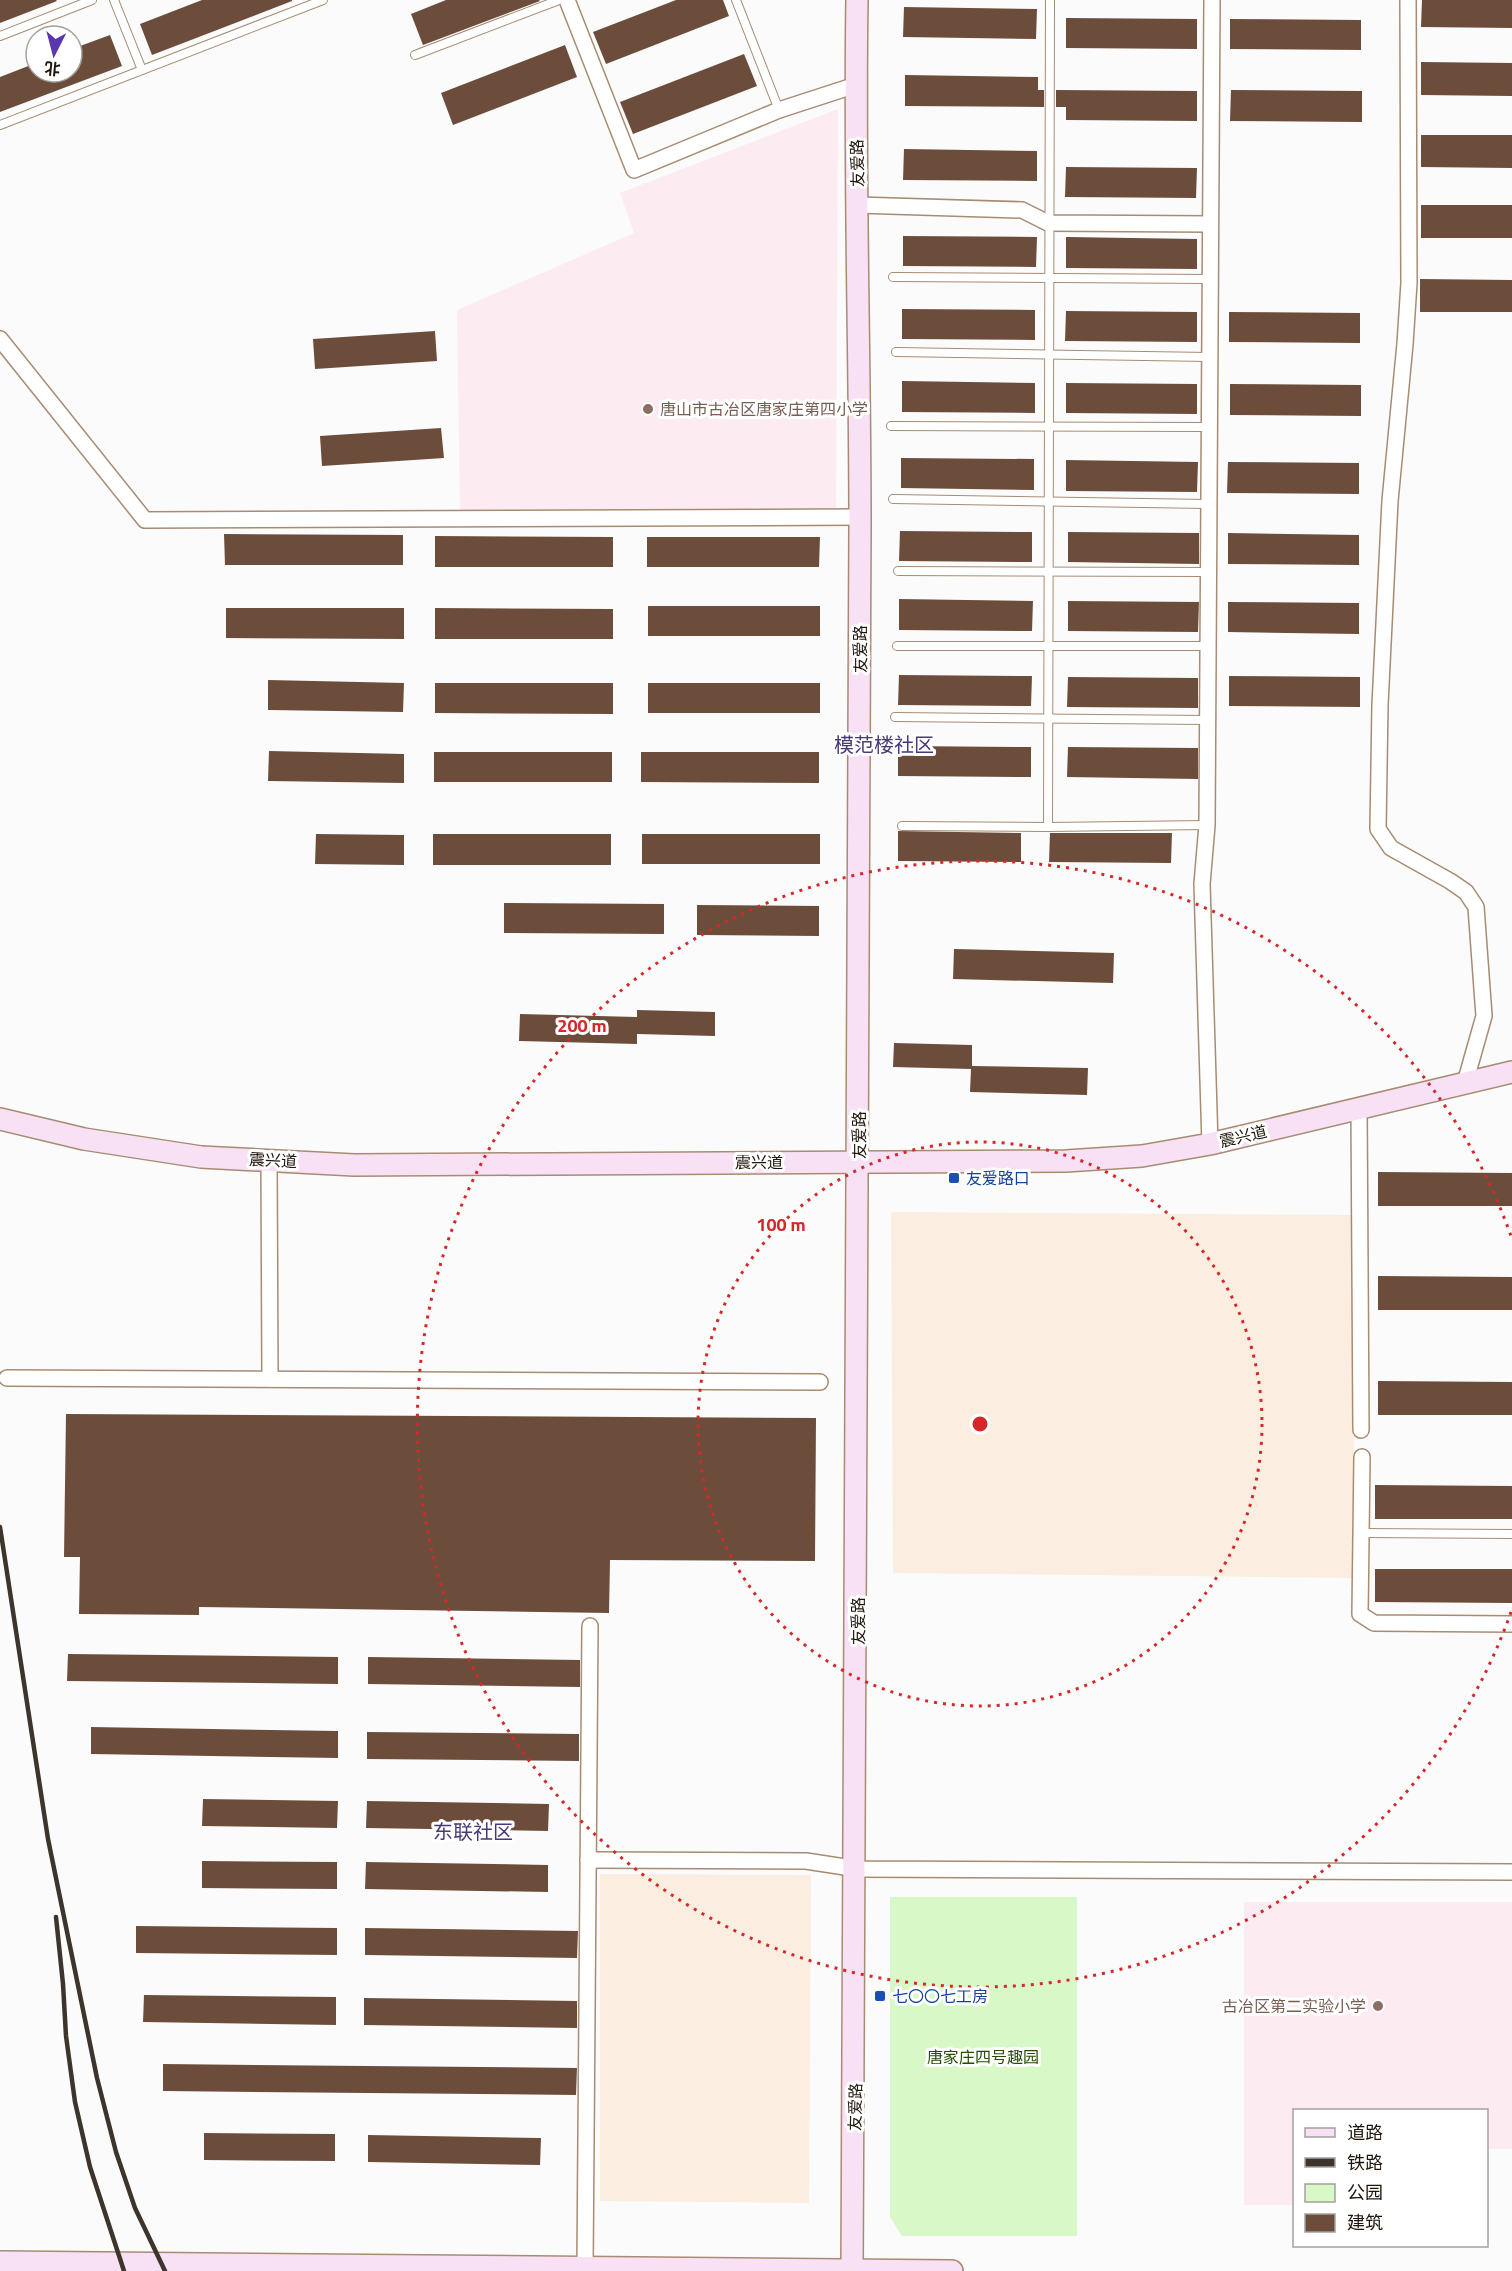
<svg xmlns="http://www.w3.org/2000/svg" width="1512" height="2271" font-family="'Titillium Web','Noto Sans SC',sans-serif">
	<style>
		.built { fill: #fbeddf }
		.industrial { fill: #fcecf1 }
		.green { fill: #d9f8c8 }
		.building { fill: #6c4d3c }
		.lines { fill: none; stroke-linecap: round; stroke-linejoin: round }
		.lane-casing { stroke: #a78c72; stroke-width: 10 }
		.street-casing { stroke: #a78c72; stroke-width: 18 }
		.secondary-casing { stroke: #a78c72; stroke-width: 24 }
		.lane { stroke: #fff; stroke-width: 8 }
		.street { stroke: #fff; stroke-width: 15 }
		.secondary { stroke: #f8e0f5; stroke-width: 21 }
		.rail { stroke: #3d352c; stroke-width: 4.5 }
		.ring { fill: none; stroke: #d62828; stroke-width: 3; stroke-dasharray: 3 6 }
		.education-dot { fill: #8d6e63; stroke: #fff; stroke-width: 2 }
		.transit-dot { fill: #1a4fb4; stroke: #fff; stroke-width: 2 }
		.labels { text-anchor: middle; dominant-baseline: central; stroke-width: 6; stroke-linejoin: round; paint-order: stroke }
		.street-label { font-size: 16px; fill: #1f150b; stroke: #fff }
		.education-label { font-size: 16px; fill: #785e54; stroke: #fff; text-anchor: start }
		.transit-label { font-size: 16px; fill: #164399; stroke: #fff; text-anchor: start }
		.park-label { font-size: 16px; fill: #264c03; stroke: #fff }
		.quarter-label { font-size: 20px; fill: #473a76; stroke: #fff }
		.centre { fill: #d62828; stroke: #fff; stroke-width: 3 }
		.ring-label { font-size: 18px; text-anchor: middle; font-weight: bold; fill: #d62828; stroke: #fff; stroke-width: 6; stroke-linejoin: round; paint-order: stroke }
	</style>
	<rect width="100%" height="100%" fill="#fbfbfb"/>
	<g class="built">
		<path d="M891 1212 1353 1215 1354 1578 893 1573Z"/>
		<path d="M600 1874 811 1875 809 2203 600 2201Z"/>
	</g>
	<g class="industrial">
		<path d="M838 109 836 509 460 511 457 310 634 233 620 193Z"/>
		<path d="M1244 1902H1512V2149H1487L1486 2110H1294V2205H1244Z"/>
	</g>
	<path class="green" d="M890 1897H1077V2236H902L890 2217Z"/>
	<g class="building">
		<path d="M0 0H56L57 1 0 23Z"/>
		<path d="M202 0H292V1L152 55 140 24Z"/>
		<path d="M446 0H539L540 1 423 45 411 14Z"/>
		<path d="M676 0H723L729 16 606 64 593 32Z"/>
		<path d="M1422 0H1512V28L1421 27Z"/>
		<path d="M904 7 1037 9 1036 39 903 37Z"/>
		<path d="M1066 18 1197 19V49L1066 48Z"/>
		<path d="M1230 19 1361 20V50L1230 49Z"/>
		<path d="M110 35 122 66 0 112V77L36 63V72H72V49Z"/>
		<path d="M565 45 577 77 453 125 441 93Z"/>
		<path d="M744 54 757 86 633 134 620 102Z"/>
		<path d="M1421 62 1512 63V96L1421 95Z"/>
		<path d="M905 75 1038 77V90H1044V107L905 106Z"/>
		<path d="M1056 90 1197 91V121L1066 120V107H1056Z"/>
		<path d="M1231 90 1362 91V122L1230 121Z"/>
		<path d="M1421 135H1512V168L1421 167Z"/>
		<path d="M904 149 1037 151V181L903 180Z"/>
		<path d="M1066 167 1197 168 1196 198 1065 197Z"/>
		<rect x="1421" y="205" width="91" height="33"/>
		<path d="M903 236 1037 237 1036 267 903 266Z"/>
		<path d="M1066 237 1197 239V269L1066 268Z"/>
		<path d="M1420 279 1512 280V312H1420Z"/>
		<path d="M902 309 1035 310V340L902 339Z"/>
		<path d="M1066 311 1197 312V342L1065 341Z"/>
		<path d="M1229 312 1360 313V343L1229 342Z"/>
		<path d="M435 331 437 361 315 369 313 339Z"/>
		<path d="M902 381 1035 383V413L902 412Z"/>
		<path d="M1066 383 1197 384V414L1066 413Z"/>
		<path d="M1230 384 1361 385V416L1230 415Z"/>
		<path d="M441 428 444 458 322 466 320 436Z"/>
		<path d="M901 458 1034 459V490L901 488Z"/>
		<path d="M1066 460 1198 462 1197 492 1066 491Z"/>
		<path d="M1228 462 1359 463V494L1227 493Z"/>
		<path d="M900 531 1032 532V562L899 561Z"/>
		<path d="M1068 532 1199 533V564L1068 562Z"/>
		<path d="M1228 533 1359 535V565L1228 564Z"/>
		<path d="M224 534 403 535V565H225Z"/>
		<path d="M435 536 613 537V567H435Z"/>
		<path d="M647 537H820L819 567H647Z"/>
		<path d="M899 599 1033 601 1032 631 899 630Z"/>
		<path d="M1068 601 1199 602 1198 632 1068 631Z"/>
		<path d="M1228 602 1359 603V634L1228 632Z"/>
		<rect x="648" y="606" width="172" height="30"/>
		<path d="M226 608H404V639L226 638Z"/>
		<path d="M435 608 613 609V639H435Z"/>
		<path d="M899 675 1032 676 1031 706 898 705Z"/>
		<path d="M1229 676 1360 677V707L1229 706Z"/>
		<path d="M1068 677 1198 678V708L1067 707Z"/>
		<path d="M268 680 404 683 403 712 268 710Z"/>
		<path d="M435 683H613V714L435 713Z"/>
		<rect x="648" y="683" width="172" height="30"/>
		<path d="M898 746 1031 747V777L898 776Z"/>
		<path d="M1068 747 1198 748V779L1067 777Z"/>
		<path d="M269 751 404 754V783L268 781Z"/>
		<rect x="434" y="752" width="178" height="30"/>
		<path d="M641 752H819V783L641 782Z"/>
		<path d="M898 831 1021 833V862L898 861Z"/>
		<path d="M1050 833H1172L1171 863 1049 862Z"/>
		<path d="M316 834 404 835V865L315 864Z"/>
		<rect x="433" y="834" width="178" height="31"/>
		<rect x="642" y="834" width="178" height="30"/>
		<path d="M504 903 664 904V934L504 933Z"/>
		<path d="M697 905 819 906V936L697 935Z"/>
		<path d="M954 949 1114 953 1113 983 953 979Z"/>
		<path d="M637 1010 715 1012V1036L637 1034V1044L519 1041 520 1014 637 1017Z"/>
		<path d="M894 1043 972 1045V1066L1088 1068 1087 1095 970 1092 971 1069 893 1067Z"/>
		<path d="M1378 1172 1512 1173V1206H1378Z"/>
		<path d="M1378 1276 1512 1277V1310H1378Z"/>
		<path d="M1378 1381 1512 1382V1415H1378Z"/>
		<path d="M66 1414 816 1418 815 1561 610 1560 609 1613 199 1607V1615L79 1614 80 1557H64Z"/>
		<path d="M1375 1485 1512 1486V1519H1375Z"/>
		<path d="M1375 1569H1512V1603L1375 1602Z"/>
		<path d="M68 1654 338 1657V1684L67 1681Z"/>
		<path d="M368 1657 580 1660V1687L368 1684Z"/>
		<path d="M91 1727 338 1731V1758L91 1754Z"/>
		<path d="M367 1732 579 1734V1761L367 1759Z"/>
		<path d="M203 1799 338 1801 337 1828 202 1826Z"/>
		<path d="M367 1801 549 1804 548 1831 366 1828Z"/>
		<path d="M202 1861 337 1862V1889L202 1888Z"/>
		<path d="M366 1862 548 1865V1892L365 1889Z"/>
		<path d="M136 1926 337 1928V1955L136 1953Z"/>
		<path d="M365 1928 578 1931 577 1958 365 1955Z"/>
		<path d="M144 1995 336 1997V2025L143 2022Z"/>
		<path d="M364 1998 577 2001V2028L364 2025Z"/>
		<path d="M163 2064 577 2068 576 2095 163 2091Z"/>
		<path d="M204 2133 335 2134V2161L204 2160Z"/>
		<path d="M368 2135 541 2138 540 2165 368 2162Z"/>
	</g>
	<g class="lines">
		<g class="lane-casing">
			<g id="lane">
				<path d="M114 0 142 70"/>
				<path d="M736 0 779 110"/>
				<path d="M0 36 92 0"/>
				<path d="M415 55 559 0"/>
				<path d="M0 125 323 0"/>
				<path d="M893 277 1210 279"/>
				<path d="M896 352 1209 357"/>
				<path d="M891 426 1209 427"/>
				<path d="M893 499 1208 504"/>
				<path d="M898 571 1208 572"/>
				<path d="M897 646H1208"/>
				<path d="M895 717 1207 720"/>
				<path d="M902 826 1048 827 1207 825"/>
				<path d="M1048 827 1050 0"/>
				<path d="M1361 1533 1512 1534"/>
			</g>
		</g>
		<g class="street-casing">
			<g id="street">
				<path d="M567 0 634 170 779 110 856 85"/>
				<path d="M1408 0 1409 283 1405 344 1390 501 1380 705 1378 829 1391 848 1450 881 1466 892 1476 907 1484 1016 1465 1083"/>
				<path d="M857 205 1022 210 1048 223 1210 224"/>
				<path d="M0 339 145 520 860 517"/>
				<path d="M1359 1108 1361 1430"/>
				<path d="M1210 1144 1202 884 1207 825 1212 0"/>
				<path d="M269 1160 270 1379"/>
				<path d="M7 1378 820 1382"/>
				<path d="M1362 1457 1360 1614 1374 1623 1512 1624"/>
				<path d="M588 1860 806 1861 858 1869 1512 1872"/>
				<path d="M585 2267 590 1626"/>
			</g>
		</g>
		<g class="secondary-casing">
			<g id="secondary">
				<path d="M0 1119 84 1139 201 1157 354 1165 1066 1161 1142 1156 1210 1144 1512 1072"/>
				<path d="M0 2262 952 2271"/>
				<path d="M852 2270C860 1688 860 1106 860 525 860 350 854 175 857 0"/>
			</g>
		</g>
		<use href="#lane" class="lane"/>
		<use href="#street" class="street"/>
		<use href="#secondary" class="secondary"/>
		<g class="rail">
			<path d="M0 1527 48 1839 97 2078 116 2152 135 2208 165 2271"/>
			<path d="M56 1917 63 1984 66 2036 75 2102 90 2167 124 2271"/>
		</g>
	</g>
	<g class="ring">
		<circle cx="980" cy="1424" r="282"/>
		<path d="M1511 1612A563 563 0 1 1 1511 1236"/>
	</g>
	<g class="education-dot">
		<circle cx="648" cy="409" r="6"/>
		<circle cx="1378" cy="2006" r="6"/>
	</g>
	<g class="transit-dot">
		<rect x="948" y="1172" width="12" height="12" rx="3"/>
		<rect x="874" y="1990" width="12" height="12" rx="3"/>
	</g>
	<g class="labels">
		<g class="street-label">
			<text transform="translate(857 163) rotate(-91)">友爱路</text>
			<text transform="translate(860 649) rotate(-90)">友爱路</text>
			<text transform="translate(859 1135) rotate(-90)">友爱路</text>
			<text transform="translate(1243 1136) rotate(-13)">震兴道</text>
			<text transform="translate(273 1160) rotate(3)">震兴道</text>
			<text x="759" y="1162">震兴道</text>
			<text transform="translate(858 1621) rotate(-90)">友爱路</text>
			<text transform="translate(855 2107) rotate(-89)">友爱路</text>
		</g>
		<g class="education-label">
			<text x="660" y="409">唐山市古冶区唐家庄第四小学</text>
			<text x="1366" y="2006" text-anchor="end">古冶区第二实验小学</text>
		</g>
		<g class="transit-label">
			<text x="966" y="1178">友爱路口</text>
			<text x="892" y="1996">七〇〇七工房</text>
		</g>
		<g class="park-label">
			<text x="983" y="2057">唐家庄四号趣园</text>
		</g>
		<g class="quarter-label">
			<text x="884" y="744">模范楼社区</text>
			<text x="473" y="1831">东联社区</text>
		</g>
	</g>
	<circle cx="980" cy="1424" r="9" class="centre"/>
	<g class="ring-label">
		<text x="582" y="1032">200 m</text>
		<text x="781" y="1231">100 m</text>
	</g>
	<rect x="1293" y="2109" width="195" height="138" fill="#ffffff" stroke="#a5a19d" stroke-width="1.5"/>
	<rect x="1305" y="2128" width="30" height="9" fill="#f8e0f5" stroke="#a5a19d" stroke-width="1.5"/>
	<text x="1347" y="2139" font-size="18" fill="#1f150b">道路</text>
	<rect x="1305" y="2158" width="30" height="9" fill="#3d352c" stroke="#a5a19d" stroke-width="1.5"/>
	<text x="1347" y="2169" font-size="18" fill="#1f150b">铁路</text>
	<rect x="1305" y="2184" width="30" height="18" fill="#d9f8c8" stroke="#a5a19d" stroke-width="1.5"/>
	<text x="1347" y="2199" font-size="18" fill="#1f150b">公园</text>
	<rect x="1305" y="2214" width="30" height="18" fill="#6c4d3c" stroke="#a5a19d" stroke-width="1.5"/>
	<text x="1347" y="2229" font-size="18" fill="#1f150b">建筑</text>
	<g transform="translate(54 54) rotate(186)"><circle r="28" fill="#ffffff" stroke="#a5a19d" stroke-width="1.5"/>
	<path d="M0-4.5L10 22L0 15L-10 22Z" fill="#5b37af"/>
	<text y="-9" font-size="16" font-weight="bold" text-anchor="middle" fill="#1f150b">北</text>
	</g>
</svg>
